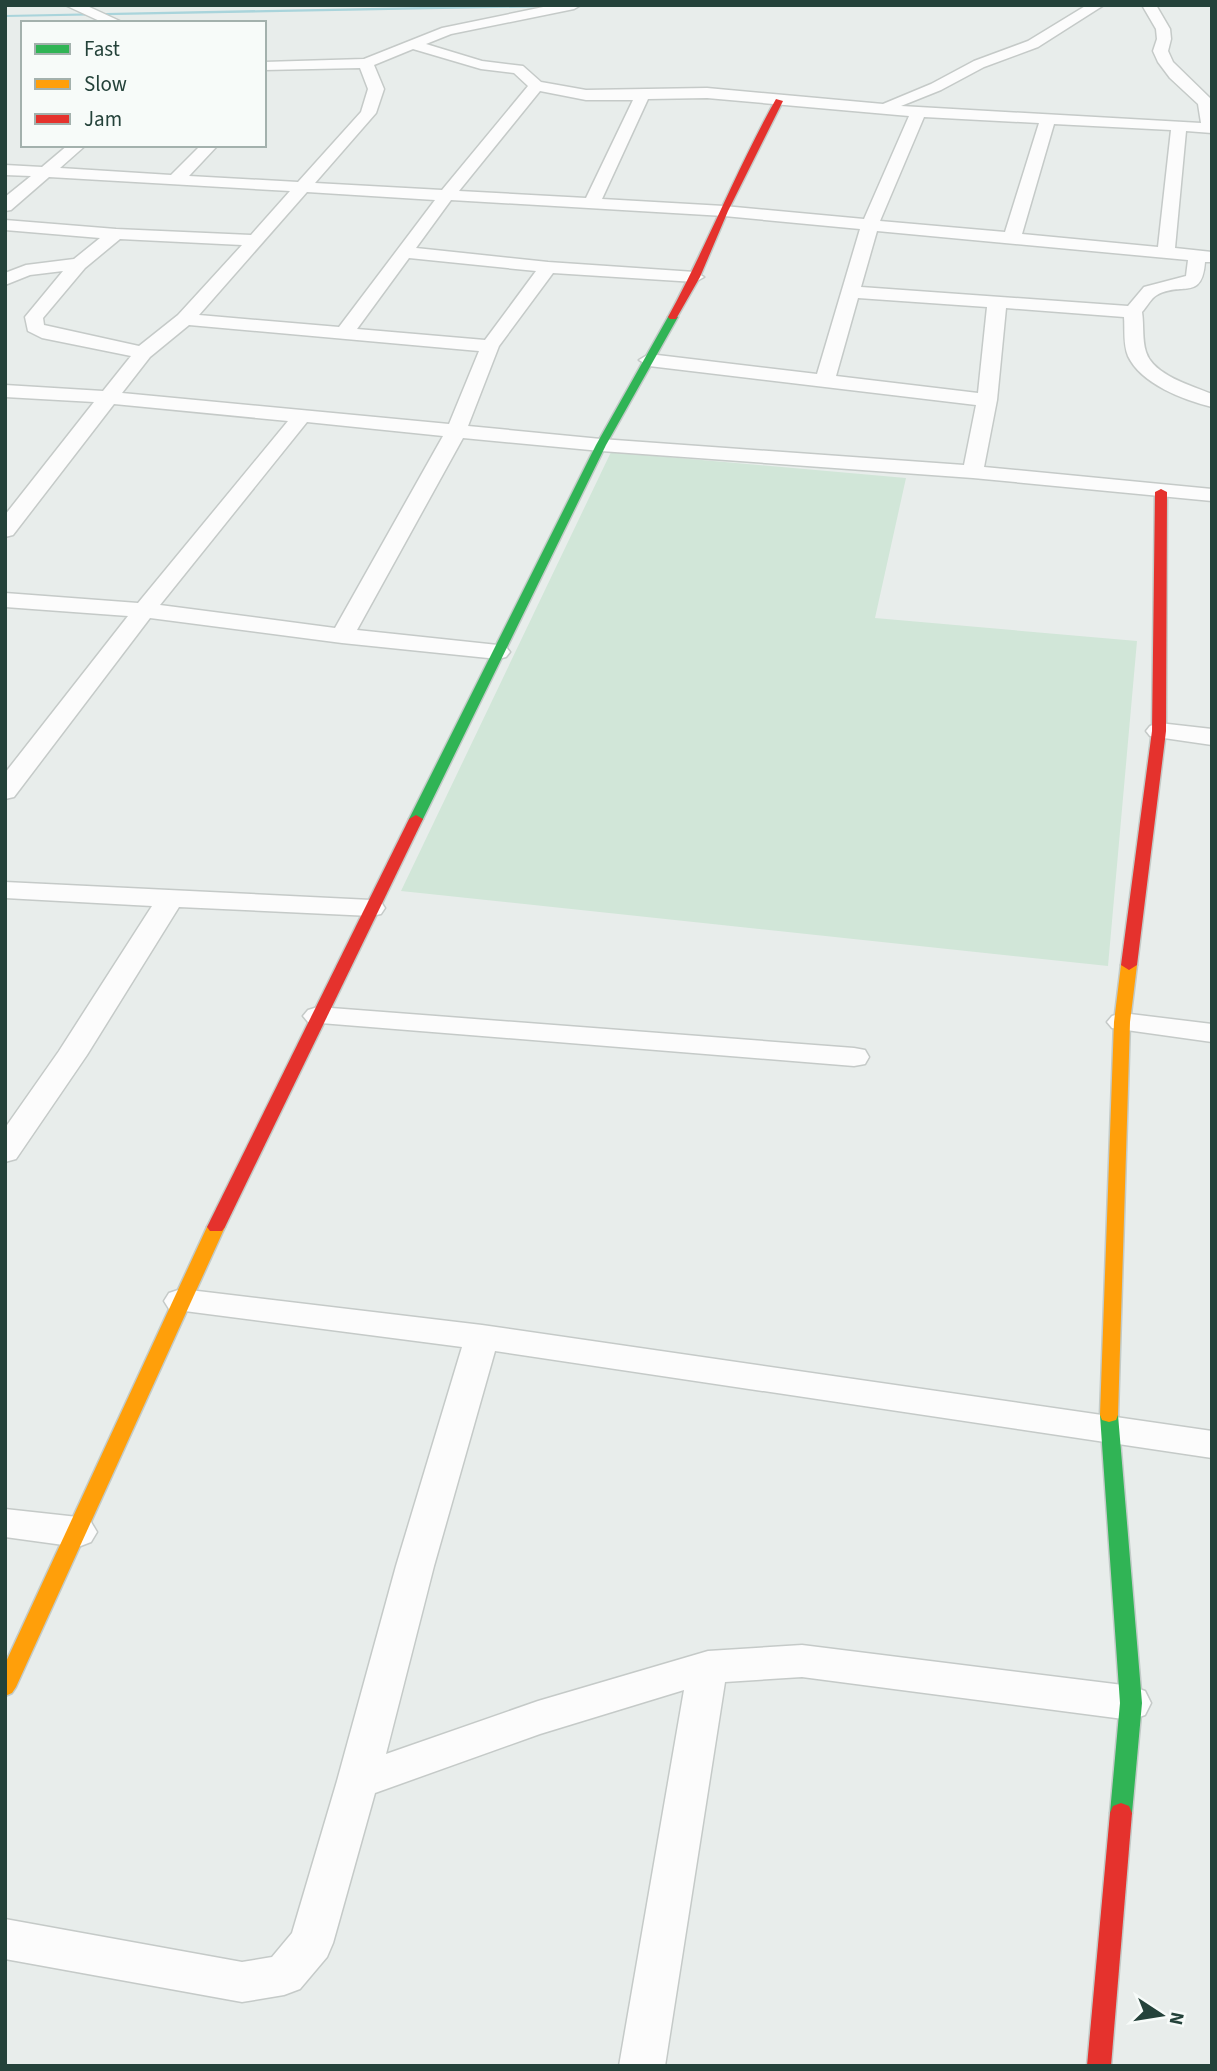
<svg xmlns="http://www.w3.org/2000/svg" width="1217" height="2071" font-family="'Source Sans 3',sans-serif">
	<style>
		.green { fill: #d1e6d8 }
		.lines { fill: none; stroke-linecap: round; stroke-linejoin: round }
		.stream { fill: #a9d4db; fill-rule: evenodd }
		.street-casing { stroke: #c5cac8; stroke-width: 3 }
		.fast-casing { stroke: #c3cbc8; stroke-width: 3 }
		.slow-casing { stroke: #c3cbc8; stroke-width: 3 }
		.jam-casing { stroke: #c3cbc8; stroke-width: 3 }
		.street { fill: #fcfcfc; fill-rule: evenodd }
		.fast { fill: #30b455; fill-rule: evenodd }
		.slow { fill: #ff9f0a; fill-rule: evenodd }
		.jam { fill: #e5322d; fill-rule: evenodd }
	</style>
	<rect width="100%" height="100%" fill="#e8edeb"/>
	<path class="green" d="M611 452 906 478 875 618 1137 641 1108 966 401 891Z"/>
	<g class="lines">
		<path class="stream" d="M519 5 560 6 558 7 5 17V15Z"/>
		<g class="street-casing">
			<g id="street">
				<path d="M65 5H85L124 23H104Z"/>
				<path d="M553 5H581L574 9 451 34 426 44 482 61 523 66 541 82 586 90 707 88 883 104 931 84 974 61 1028 41 1087 5H1104L1038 47 984 67 941 90 901 106 1201 123 1198 104 1170 78 1158 62 1153 51 1157 39 1156 29 1142 5H1156L1170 29 1171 39 1168 51 1173 62 1212 100V133L1186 131 1175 248 1212 252V262H1205C1202 302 1181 281 1157 295 1151 298 1146 308 1142 312 1144 325 1142 340 1146 352 1153 375 1192 386 1212 394V407C1184 400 1141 384 1128 356 1123 344 1125 329 1124 317L1006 308 997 400 984 467 1212 489V501L973 478 601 451 463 438 357 630 498 645 506 647 510 652 506 657 498 659 342 643 150 618 14 797 5 799V773L128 616 5 607V593L138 603 288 421 114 404 13 535 5 537V515L94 402 5 397V385L103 391 131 356 42 338 28 331 25 317 63 271 30 275 5 285V273L26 265 74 259 100 238 5 230V220L116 229 251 235 290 191 49 177 11 210 5 211V197L31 176 5 175V165L42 167 68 145H86L60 168 171 175 201 145H218L189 176 298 182 361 112 368 89 360 68 264 70V62L364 59 442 28ZM413 49 481 69 514 73 528 86 442 190 315 183 376 113 384 89 374 65ZM540 91 586 100H633L586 198 459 191ZM707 98 909 116 864 219 724 206 602 199 648 99ZM924 117 1039 123 1005 232 880 221ZM1054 124 1171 130 1158 247 1022 234ZM307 192 435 200 339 327 199 315ZM451 200 724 216 860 229 817 374 649 354 639 360 649 366 976 405 964 465 601 439 468 426 499 346 553 273 695 282 704 277 695 272 548 262 416 248ZM877 231 1188 260 1186 276 1144 287 1128 306 861 287ZM120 239 242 245 178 315 139 346 44 325 43 318 85 268ZM409 258 536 271 485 340 357 329ZM858 298 987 307 978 393 836 376ZM189 325 479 351 449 424 122 393 150 357ZM307 422 443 436 335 628 160 605Z"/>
				<path d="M1159 723 1212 729V745L1150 736 1146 731 1150 726Z"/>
				<path d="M5 882 371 900 381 902 385 908 381 914 371 916 179 907 87 1055 16 1159 5 1162V1128L59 1051 152 906 5 898Z"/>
				<path d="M318 1007 854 1048 865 1050 869 1057 865 1064 854 1066 308 1022 303 1016 308 1010Z"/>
				<path d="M1122 1013 1212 1024V1042L1112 1028 1107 1022 1112 1016Z"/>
				<path d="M181 1289 482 1325 1212 1431V1458L495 1351 434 1566 386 1754 538 1701 708 1651 802 1645 1131 1686 1145 1691 1151 1703 1145 1715 1131 1720 802 1677 725 1682 665 2066H619L684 1690 540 1734 375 1793 333 1943 327 1957 300 1989 284 1995 242 2002 5 1959V1919L242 1962 272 1957 292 1933 337 1781 396 1566 462 1347 169 1309 164 1301 169 1293Z"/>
				<path d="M5 1509 78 1517 91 1522 97 1532 91 1542 78 1547 5 1537Z"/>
			</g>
		</g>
		<g class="fast-casing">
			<g id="fast">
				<path d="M673 314 678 317 606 445 423 819 421 822H411L409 819 596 445 668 317Z"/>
				<path d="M1109 1408 1116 1410 1118 1415 1142 1703 1132 1813 1129 1820 1121 1823 1113 1820 1110 1813 1120 1703 1100 1415 1102 1410Z"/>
			</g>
		</g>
		<g class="slow-casing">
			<g id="slow">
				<path d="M1129 960 1137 965 1130 1022 1118 1415 1116 1420 1109 1422 1102 1420 1100 1415 1114 1022 1121 965Z"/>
				<path d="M216 1221 222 1223 225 1227 16 1687 12 1693 5 1696V1664L207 1227 210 1223Z"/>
			</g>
		</g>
		<g class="jam-casing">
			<g id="jam">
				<path d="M776 99 783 101 728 211 700 277 676 319H670L668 317C707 246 736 170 776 99Z"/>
				<path d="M1161 489 1167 492 1166 731 1137 965 1129 970 1121 965 1152 731 1155 492Z"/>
				<path d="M416 815 423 819 225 1227 222 1231H210L207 1227 409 819Z"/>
				<path d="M1121 1803 1129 1806 1132 1813 1111 2066H1087L1110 1813 1113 1806Z"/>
			</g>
		</g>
		<use href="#street" class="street"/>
		<use href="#fast" class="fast"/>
		<use href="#slow" class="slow"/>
		<use href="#jam" class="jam"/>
	</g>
	<rect width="1217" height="2071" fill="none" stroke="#24423a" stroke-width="14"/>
	<rect x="21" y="21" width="245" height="126" fill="#f7fbf9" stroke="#a3b1ad" stroke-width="2"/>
	<rect x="35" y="44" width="35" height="10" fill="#30b455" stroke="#a3b1ad" stroke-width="2"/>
	<text x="84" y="56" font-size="21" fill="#24423a">Fast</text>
	<rect x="35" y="79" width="35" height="10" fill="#ff9f0a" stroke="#a3b1ad" stroke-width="2"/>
	<text x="84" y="91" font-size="21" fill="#24423a">Slow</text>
	<rect x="35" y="114" width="35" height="10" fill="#e5322d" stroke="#a3b1ad" stroke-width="2"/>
	<text x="84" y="126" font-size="21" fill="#24423a">Jam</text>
	<g transform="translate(1161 2015) rotate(102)" stroke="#f7fbf9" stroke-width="5" paint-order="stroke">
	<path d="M0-5L12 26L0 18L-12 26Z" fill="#24423a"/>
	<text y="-10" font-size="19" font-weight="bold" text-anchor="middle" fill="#24423a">N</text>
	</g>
</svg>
